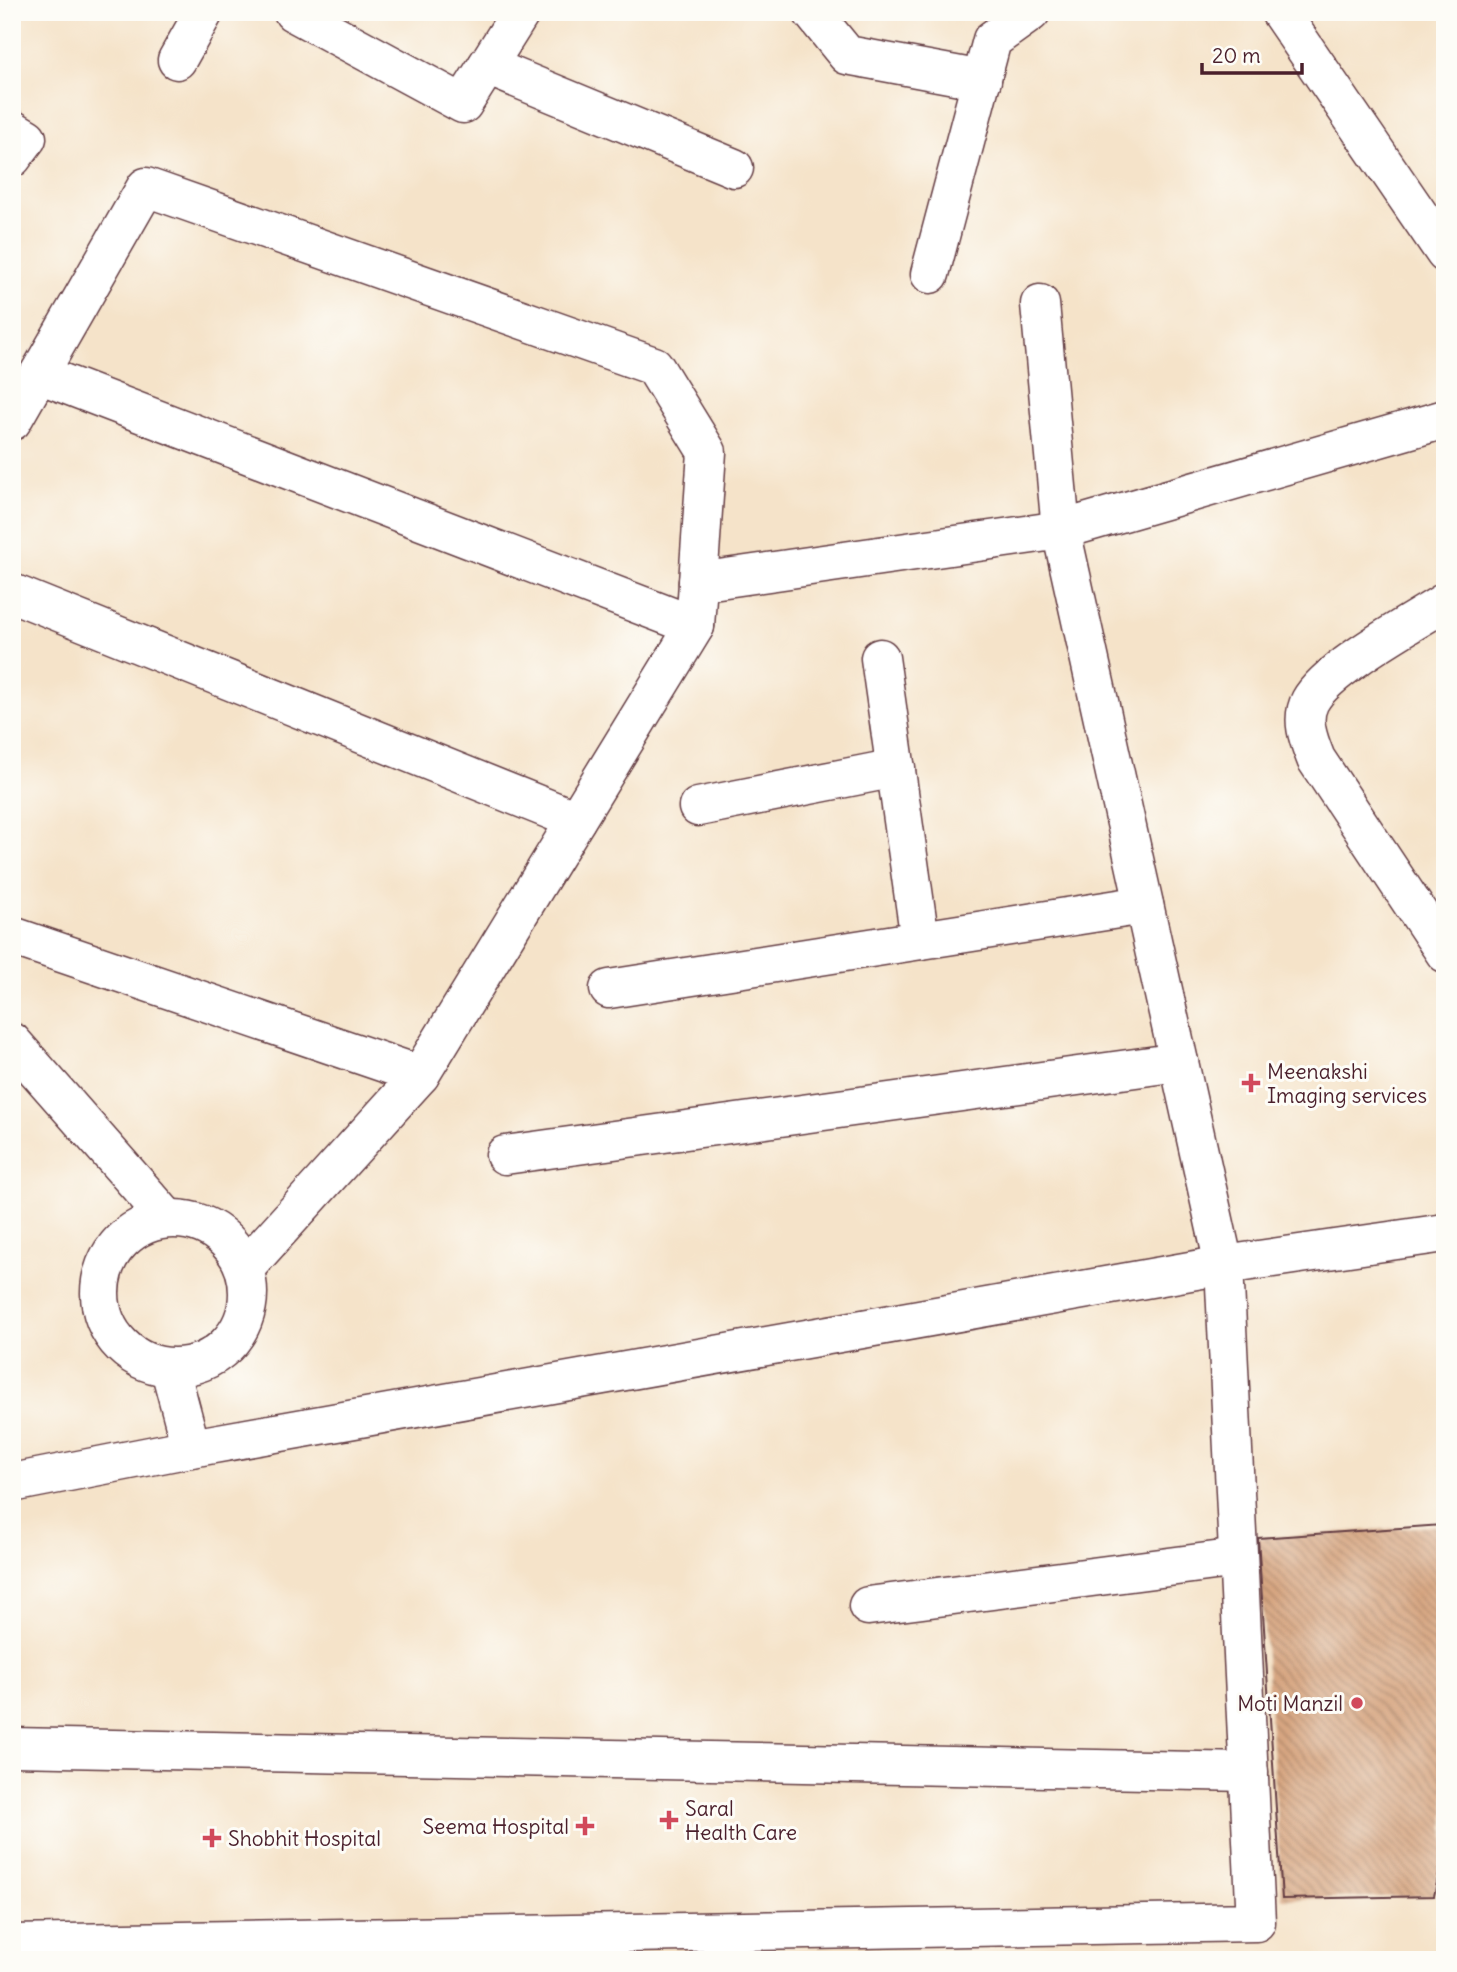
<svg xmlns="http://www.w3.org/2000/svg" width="1457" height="1972" font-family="Delius,sans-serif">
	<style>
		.building { fill: url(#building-back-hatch) }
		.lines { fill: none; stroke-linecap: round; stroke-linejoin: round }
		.minor-casing { stroke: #643c43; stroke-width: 41 }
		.tertiary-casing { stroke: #643c43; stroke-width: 41 }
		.minor { stroke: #fff; stroke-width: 38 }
		.tertiary { stroke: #fff; stroke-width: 38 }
		.poi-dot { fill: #d1495b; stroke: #fdfcf7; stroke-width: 2.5 }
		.labels { text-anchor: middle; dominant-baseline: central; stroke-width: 6; stroke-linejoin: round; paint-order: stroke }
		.poi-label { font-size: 21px; fill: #4a1f2b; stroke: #fdfcf7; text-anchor: start }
	</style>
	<defs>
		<pattern id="building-back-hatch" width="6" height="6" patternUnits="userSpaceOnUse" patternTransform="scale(1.75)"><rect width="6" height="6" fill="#d7a681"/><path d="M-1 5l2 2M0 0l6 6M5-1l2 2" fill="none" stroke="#b0876a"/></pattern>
	</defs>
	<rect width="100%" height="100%" fill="#fdfcf7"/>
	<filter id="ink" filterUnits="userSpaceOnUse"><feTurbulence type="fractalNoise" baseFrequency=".0143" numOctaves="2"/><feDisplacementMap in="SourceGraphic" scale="14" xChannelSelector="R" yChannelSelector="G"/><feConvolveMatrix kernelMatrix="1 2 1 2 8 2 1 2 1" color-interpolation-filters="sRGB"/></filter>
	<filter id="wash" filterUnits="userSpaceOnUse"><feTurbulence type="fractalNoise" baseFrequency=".00686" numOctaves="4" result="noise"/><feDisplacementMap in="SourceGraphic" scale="28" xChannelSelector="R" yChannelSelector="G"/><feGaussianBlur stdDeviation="1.57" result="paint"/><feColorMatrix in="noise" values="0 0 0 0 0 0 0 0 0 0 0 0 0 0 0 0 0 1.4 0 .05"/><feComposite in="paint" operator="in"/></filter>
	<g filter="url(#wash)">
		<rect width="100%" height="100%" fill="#f5e3c9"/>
		<g id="blocks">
			<path class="building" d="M1442 1525 1445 1560V1847L1434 1896 1282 1899 1258 1538Z"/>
		</g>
	</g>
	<g filter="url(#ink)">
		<use href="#blocks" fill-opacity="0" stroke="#643c43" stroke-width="2"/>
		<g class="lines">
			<g class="minor-casing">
				<g id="minor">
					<path d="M293 12 463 104 521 12"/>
					<path d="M812 12 847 55 982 80"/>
					<path d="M177 60 204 12"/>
					<path d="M487 66 734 168"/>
					<path d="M12 129 27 138 12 158"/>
					<path d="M930 274 992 40 1031 12"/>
					<path d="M39 374 695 626"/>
					<path d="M12 421 146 187 654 366 707 452 695 626 420 1075 245 1268"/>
					<path d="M698 582 1061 530 1445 419"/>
					<path d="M12 593 576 820"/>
					<path d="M1445 602C1412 623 1327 669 1310 701 1300 720 1309 741 1316 759L1445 953"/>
					<path d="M880 658 920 940"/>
					<path d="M698 807 896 768"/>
					<path d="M12 936 420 1075"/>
					<path d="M609 989 1144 905"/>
					<path d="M12 1042 167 1218"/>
					<path d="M505 1155 1179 1062"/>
					<circle cx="174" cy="1293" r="74"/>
					<path d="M170 1369 191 1448"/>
					<path d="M12 1483 191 1448 1224 1265 1445 1233"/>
					<path d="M868 1606 1238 1558"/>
					<path d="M12 1747 1249 1772"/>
					<path d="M12 1944 1256 1922 1224 1265 1061 530 1040 304"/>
				</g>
			</g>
			<g class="tertiary-casing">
				<path id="tertiary" d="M1280 12 1445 253"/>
			</g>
			<use href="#minor" class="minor"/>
			<use href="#tertiary" class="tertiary"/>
		</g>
	</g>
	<g class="poi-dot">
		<path d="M1247.5 1072.5h7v7h7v7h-7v7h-7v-7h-7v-7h7z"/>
		<circle cx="1357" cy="1703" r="7"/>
		<path d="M665.5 1809.5h7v7h7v7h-7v7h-7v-7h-7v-7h7z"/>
		<path d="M581.5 1815.5h7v7h7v7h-7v7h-7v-7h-7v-7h7z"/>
		<path d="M208.5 1827.5h7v7h7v7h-7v7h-7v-7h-7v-7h7z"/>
	</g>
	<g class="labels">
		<g class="poi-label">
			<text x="1267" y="1071">Meenakshi<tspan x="1267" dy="24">Imaging services</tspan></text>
			<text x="1343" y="1703" text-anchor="end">Moti Manzil</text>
			<text x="685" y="1808">Saral<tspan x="685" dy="24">Health Care</tspan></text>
			<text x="569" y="1826" text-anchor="end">Seema Hospital</text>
			<text x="228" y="1838">Shobhit Hospital</text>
		</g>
	</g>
	<rect width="1457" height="1972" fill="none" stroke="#fdfcf7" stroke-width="42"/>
	<path d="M1202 63v10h100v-10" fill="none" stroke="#4a1f2b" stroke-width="3.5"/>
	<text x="1212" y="63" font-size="21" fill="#4a1f2b" stroke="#fdfcf7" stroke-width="5" paint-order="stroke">20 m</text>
</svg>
